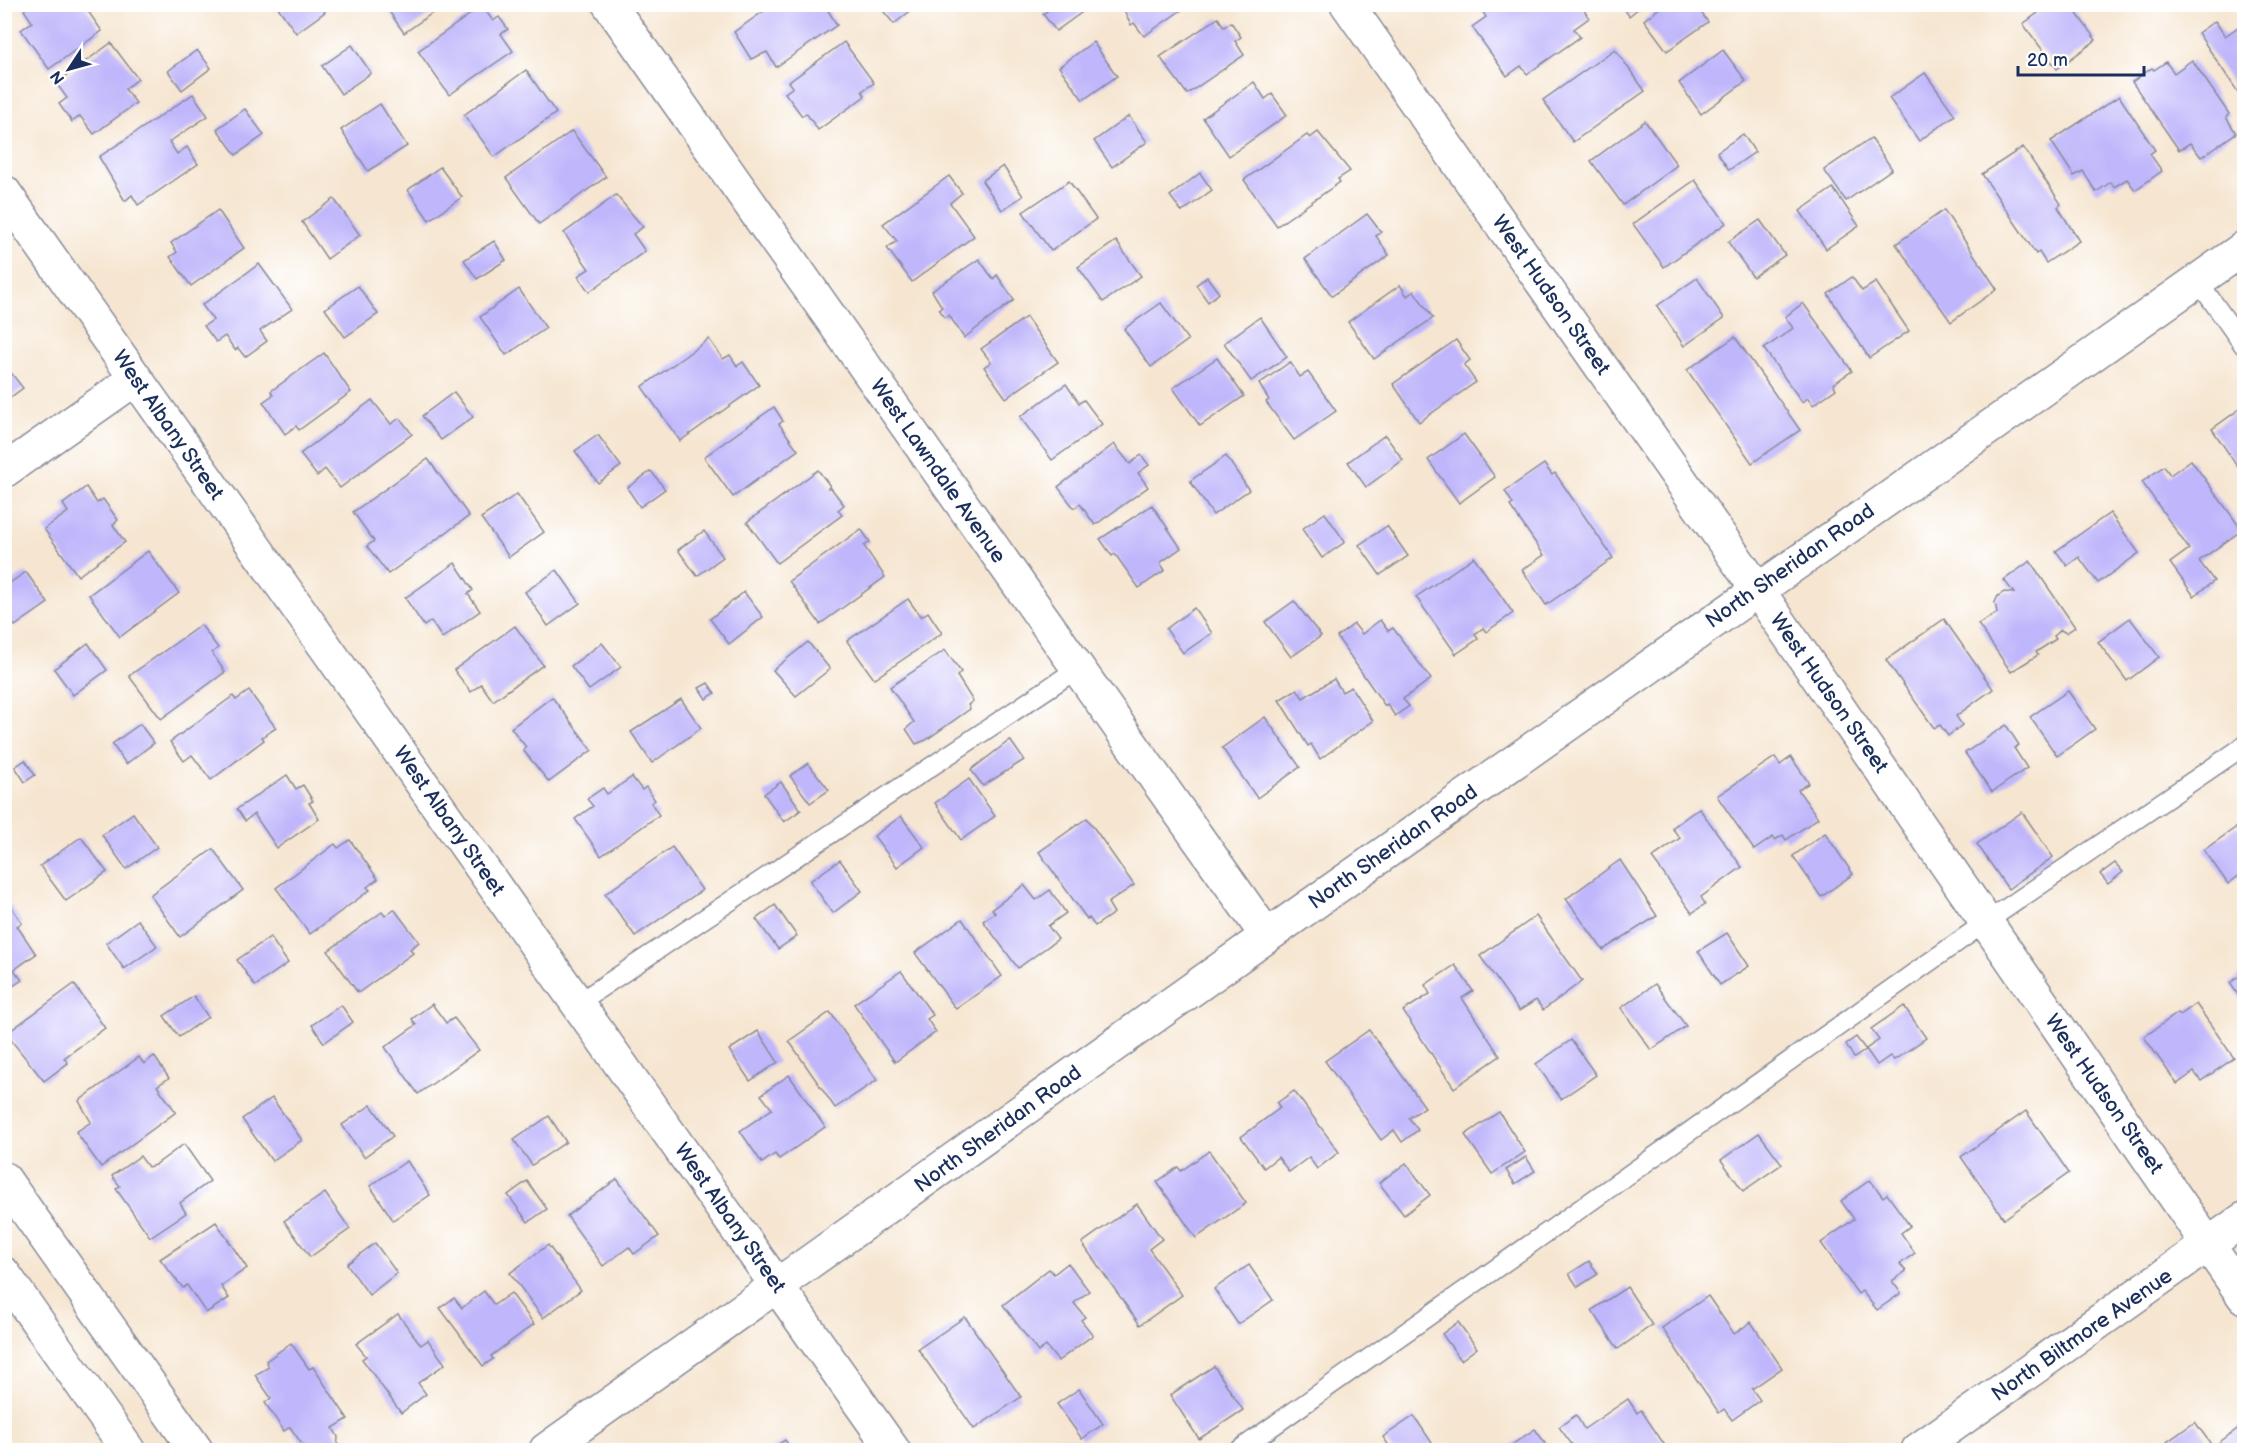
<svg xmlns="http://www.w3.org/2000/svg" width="2249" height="1455" font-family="'Balsamiq Sans',sans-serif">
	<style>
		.building { fill: #bfb6fb }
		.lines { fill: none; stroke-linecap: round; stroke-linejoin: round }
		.lane-casing { stroke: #888a98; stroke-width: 21 }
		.street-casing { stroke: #888a98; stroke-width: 36 }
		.secondary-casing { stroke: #888a98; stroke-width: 36 }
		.lane { stroke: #fff; stroke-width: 18 }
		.street { stroke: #fff; stroke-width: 33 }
		.secondary { stroke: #fff; stroke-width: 33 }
		.labels { text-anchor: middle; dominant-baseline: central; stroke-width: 6; stroke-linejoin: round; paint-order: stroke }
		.street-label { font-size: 21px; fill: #1b2f5e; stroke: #fff }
	</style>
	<rect width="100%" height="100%" fill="#fff"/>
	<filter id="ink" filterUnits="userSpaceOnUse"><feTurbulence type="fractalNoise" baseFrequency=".0167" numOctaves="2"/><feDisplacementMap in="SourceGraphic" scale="12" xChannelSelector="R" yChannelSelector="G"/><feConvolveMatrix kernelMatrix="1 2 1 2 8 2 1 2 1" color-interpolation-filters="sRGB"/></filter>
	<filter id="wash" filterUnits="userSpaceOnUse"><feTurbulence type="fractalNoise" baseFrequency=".008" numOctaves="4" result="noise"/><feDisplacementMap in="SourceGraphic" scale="24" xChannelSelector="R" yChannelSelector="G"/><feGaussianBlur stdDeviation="1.35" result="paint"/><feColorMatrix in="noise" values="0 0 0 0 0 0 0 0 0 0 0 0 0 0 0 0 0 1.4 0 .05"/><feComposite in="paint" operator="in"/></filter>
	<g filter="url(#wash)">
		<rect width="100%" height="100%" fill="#f6e6d1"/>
		<g id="blocks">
			<g class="building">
				<path d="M31 4H83L102 31 49 69 21 30 32 22 24 10Z"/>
				<path d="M279 4H320L325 12 296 33 277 6Z"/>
				<path d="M384 4H445L404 33Z"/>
				<path d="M774 4H824L837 25 776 67 767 52 751 59 734 32Z"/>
				<path d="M881 4H919L894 24 879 6Z"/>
				<path d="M1056 4H1081L1085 10 1056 31 1043 14Z"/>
				<path d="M1121 4H1190L1144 36 1134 23 1131 25Z"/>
				<path d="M1487 4H1580L1589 18 1574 29 1580 37 1527 74 1521 66 1507 76 1472 27 1486 17 1481 9Z"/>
				<path d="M1621 4H1644L1629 16Z"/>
				<path d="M1665 4H1695L1708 22 1667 51 1644 20Z"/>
				<path d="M2050 4H2070L2096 40 2057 69 2023 24Z"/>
				<path d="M482 6 493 21 499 17 508 29 501 34 513 51 449 95 418 51Z"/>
				<path d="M1218 18 1224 27 1231 22 1241 37 1235 41 1244 55 1187 94 1160 57Z"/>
				<path d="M2215 21 2225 36 2244 23V101L2198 33Z"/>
				<path d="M844 42 874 83 862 91 865 96 818 130 806 113 802 116 785 93 793 87 789 82Z"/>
				<path d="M1093 42 1117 76 1083 100 1059 67Z"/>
				<path d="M111 43 138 79 125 89 136 103 94 134 80 116 72 122 59 104 67 98 56 83Z"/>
				<path d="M352 45 371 73 341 94 322 66Z"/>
				<path d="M1615 49 1645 91 1573 142 1543 100Z"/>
				<path d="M197 50 211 68 182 90 168 71Z"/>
				<path d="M1723 50 1746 81 1701 114 1679 83Z"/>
				<path d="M2192 60 2229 114 2226 117 2236 133 2201 157 2190 143 2179 150 2132 82 2152 68 2154 70 2166 62 2174 73Z"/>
				<path d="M526 70 556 113 494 157 464 115Z"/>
				<path d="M1925 73 1955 115 1919 141 1889 98Z"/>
				<path d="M1254 82 1265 99 1272 94 1287 115 1229 156 1203 118Z"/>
				<path d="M193 94 208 116 169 142 177 154 187 147 198 164 138 205 132 195 125 201 99 157Z"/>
				<path d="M2119 96 2155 150 2150 154 2162 171 2135 190 2127 179 2114 187 2111 182 2096 192 2083 171 2074 176 2051 141Z"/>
				<path d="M380 104 407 146 368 171 341 130Z"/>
				<path d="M245 109 264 135 236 155 217 129Z"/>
				<path d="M1129 116 1147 142 1112 167 1094 141Z"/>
				<path d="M1645 121 1677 165 1623 205 1591 161Z"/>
				<path d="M572 131 606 177 539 224 506 178Z"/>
				<path d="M1318 132 1350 171 1338 179 1340 182 1277 226 1244 180 1307 135 1310 138Z"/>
				<path d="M1743 134 1755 152 1729 170 1717 152Z"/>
				<path d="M1871 138 1892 169 1846 201 1824 170Z"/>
				<path d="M2023 147 2061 204 2058 207 2079 241 2046 263 2039 252 2036 254 1982 174Z"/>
				<path d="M1003 166 1023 196 1002 210 982 181Z"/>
				<path d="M440 167 462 197 429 220 408 190Z"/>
				<path d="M1200 173 1212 190 1182 212 1170 196Z"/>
				<path d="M949 176 962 193 950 203 974 236 912 282 887 248 897 241 883 224Z"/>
				<path d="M1695 180 1726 223 1664 267 1633 224Z"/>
				<path d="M1069 181 1096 219 1051 251 1023 212Z"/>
				<path d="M1833 188 1859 226 1826 249 1800 211Z"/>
				<path d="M616 195 643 227 633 234 645 251 589 292 578 276 589 269 564 233Z"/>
				<path d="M334 199 360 235 327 259 302 222Z"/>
				<path d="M218 210 244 248 191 286 170 257 177 252 171 243Z"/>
				<path d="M1944 210 1997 289 1951 322 1896 244Z"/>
				<path d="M1367 214 1381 232 1376 236 1389 255 1332 296 1305 259Z"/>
				<path d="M1760 220 1785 255 1753 277 1728 242Z"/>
				<path d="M494 241 506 260 477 279 464 260Z"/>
				<path d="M1116 241 1141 276 1103 302 1078 267Z"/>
				<path d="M979 259 993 279 997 275 1014 300 964 338 949 315 945 318 939 309 942 307 932 291Z"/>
				<path d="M259 264 292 309 260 331 267 341 245 357 238 348 235 350 225 336 216 342 204 326 213 320 202 305Z"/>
				<path d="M1207 277 1219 293 1208 302 1196 285Z"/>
				<path d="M1852 277 1862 291 1876 282 1909 331 1869 358 1828 294Z"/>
				<path d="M1697 278 1724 318 1684 346 1657 306Z"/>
				<path d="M1400 285 1407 296 1414 291 1433 318 1374 359 1348 322Z"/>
				<path d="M358 286 378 314 345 337 325 309Z"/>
				<path d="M519 289 546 328 506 355 480 317Z"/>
				<path d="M1161 303 1188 340 1151 367 1124 329Z"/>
				<path d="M1803 303 1852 371 1833 384 1836 389 1813 405 1808 398 1802 402 1764 349 1793 328 1785 317Z"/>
				<path d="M1026 317 1058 362 1006 398 984 367 991 362 981 349Z"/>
				<path d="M1260 317 1287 357 1251 381 1224 343Z"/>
				<path d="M1735 337 1800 430 1752 463 1687 370Z"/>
				<path d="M709 339 723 359 730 355 737 366 743 362 759 385 680 441 642 387Z"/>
				<path d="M1456 340 1470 360 1464 365 1476 382 1419 422 1393 384Z"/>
				<path d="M324 353 351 392 299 430 296 426 285 434 263 402 273 395 271 391Z"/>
				<path d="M1217 358 1244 396 1200 426 1173 388Z"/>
				<path d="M1290 362 1300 377 1308 372 1336 411 1294 440 1266 402 1269 400 1259 384Z"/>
				<path d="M4 364 23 388 4 402Z"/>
				<path d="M1066 384 1079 403 1084 400 1102 424 1052 460 1020 417Z"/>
				<path d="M454 392 473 417 441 440 422 416Z"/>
				<path d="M372 400 391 424 400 418 412 434 340 488 325 469 317 476 300 454Z"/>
				<path d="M2244 406V476L2212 429Z"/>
				<path d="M774 407 783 421 779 424 798 450 733 497 704 457Z"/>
				<path d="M1464 434 1495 477 1459 503 1428 460Z"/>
				<path d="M598 435 621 466 598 483 575 451Z"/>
				<path d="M1385 435 1403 460 1366 487 1348 462Z"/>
				<path d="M1114 444 1130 464 1141 455 1149 465 1138 473 1148 487 1095 525 1080 504 1074 508 1058 487Z"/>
				<path d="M1226 456 1249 490 1213 515 1190 481Z"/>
				<path d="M428 459 469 516 388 574 367 546 374 541 353 512Z"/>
				<path d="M2191 460 2242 530 2199 561 2214 581 2194 596 2170 563 2189 549 2142 482 2164 466 2170 475Z"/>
				<path d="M1544 464 1552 475 1555 473 1613 558 1546 605 1522 570 1544 555 1510 506 1513 504 1505 491Z"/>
				<path d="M818 470 830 486 828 488H831L844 505 838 510 842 515 777 563 747 522Z"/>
				<path d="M651 471 665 489 640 507 627 488Z"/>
				<path d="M86 487 97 503 103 499 118 520 113 525 125 542 78 576 44 529 68 512 63 504Z"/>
				<path d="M517 494 544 532 509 557 481 518Z"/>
				<path d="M1152 505 1181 548 1160 563 1165 570 1139 588 1115 554 1112 556 1100 539Z"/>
				<path d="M1325 513 1345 542 1322 558 1302 529Z"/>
				<path d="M2110 513 2139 553 2098 583 2079 557 2067 566 2056 551Z"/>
				<path d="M1387 526 1408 556 1380 575 1359 545Z"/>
				<path d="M861 529 870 542 864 546 885 577 820 624 789 581Z"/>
				<path d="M704 531 723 557 697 576 678 550Z"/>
				<path d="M148 551 179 593 120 637 89 595Z"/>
				<path d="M1474 557 1513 613 1486 632 1483 628 1475 634 1478 639 1456 654 1416 597Z"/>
				<path d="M2030 561 2075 627 2066 633 2061 630 2054 636 2056 639 2036 652 2038 655 2011 672 1978 624 1997 613 1995 602 1998 596 2004 592 2014 593 2004 580Z"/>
				<path d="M455 563 473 590 468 594 480 611 442 638 431 621 424 626 405 598Z"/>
				<path d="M557 570 580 603 548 626 525 592Z"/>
				<path d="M26 572 48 603 15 626 4 611V587Z"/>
				<path d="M744 592 763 617 729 644 710 619Z"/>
				<path d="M908 599 921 617 928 612 942 633 874 679 847 641Z"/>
				<path d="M1294 601 1321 636 1291 657 1265 622Z"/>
				<path d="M1194 608 1212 633 1183 653 1166 629Z"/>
				<path d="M2130 618 2159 657 2127 681 2098 642Z"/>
				<path d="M1944 619 1993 689 1956 716 1962 725 1948 736 1940 725 1934 728 1886 660Z"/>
				<path d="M1380 620 1388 631 1393 628 1431 679 1403 699 1409 706 1395 716 1387 704 1385 706 1337 637 1354 624 1362 634Z"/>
				<path d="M201 625 218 648 212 653 225 672 161 719 129 676Z"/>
				<path d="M515 626 543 665 493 701 481 684 471 692 454 670Z"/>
				<path d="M808 642 830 669 796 696 773 670Z"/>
				<path d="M88 643 107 670 73 695 54 669Z"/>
				<path d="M602 643 621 667 589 690 571 666Z"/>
				<path d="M945 650 961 672 957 676 973 701 968 705 970 709 926 740 916 744 906 729 914 722 890 687Z"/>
				<path d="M1334 679 1342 692 1351 687 1373 721 1320 759 1311 744 1308 746 1279 700 1297 689 1303 698Z"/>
				<path d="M708 683 715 693 706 699 699 688Z"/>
				<path d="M249 691 276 728 262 737 264 740 211 780 192 755 184 761 170 742 233 696 236 700Z"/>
				<path d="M2068 691 2095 729 2057 756 2030 717Z"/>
				<path d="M552 697 592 750 549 782 523 750 526 747 511 728Z"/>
				<path d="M681 699 701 728 652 763 631 732Z"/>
				<path d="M1265 717 1300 767 1257 798 1222 748Z"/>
				<path d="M140 724 154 743 126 764 112 744Z"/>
				<path d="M2006 725 2019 745 2014 748 2027 768 1992 792 1965 753Z"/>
				<path d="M1010 740 1024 760 983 786 971 770Z"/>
				<path d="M1775 757 1780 765 1791 757 1809 783 1798 790 1818 818 1786 840 1783 835 1775 840 1773 837 1754 850 1717 796Z"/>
				<path d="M25 760 35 775 25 782 15 767Z"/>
				<path d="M808 763 829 790 810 803 790 776Z"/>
				<path d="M287 775 296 789 303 785 313 801 309 803 319 819 277 848 254 814 245 821 237 809Z"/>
				<path d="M632 777 642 790 646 787 655 800 651 803 659 815 601 856 575 819 593 806 587 799 603 788 607 794Z"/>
				<path d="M969 779 995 816 961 840 935 803Z"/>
				<path d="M781 782 801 810 784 822 764 794Z"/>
				<path d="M1699 808 1742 867 1701 897 1705 904 1692 913 1652 858 1680 838 1672 828Z"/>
				<path d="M2022 812 2053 857 2008 889 1977 844Z"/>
				<path d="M133 813 157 847 126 869 102 835Z"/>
				<path d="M901 816 924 847 897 867 874 836Z"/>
				<path d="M1087 818 1134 885 1108 903 1114 913 1095 926 1089 918 1087 919 1039 852Z"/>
				<path d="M2238 826 2244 834V872L2228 884 2204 850Z"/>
				<path d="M1825 833 1853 874 1821 897 1793 856Z"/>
				<path d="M81 837 107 872 66 901 40 866Z"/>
				<path d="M350 840 378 879 367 887 370 890 310 934 276 888 335 844 338 848Z"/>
				<path d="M672 847 702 890 635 936 605 894Z"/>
				<path d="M213 849 243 890 180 937 150 895Z"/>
				<path d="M840 860 862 891 833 913 810 881Z"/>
				<path d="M1620 860 1657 916 1603 950 1566 899Z"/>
				<path d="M2115 863 2123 872 2108 884 2100 874Z"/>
				<path d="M1024 885 1036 900 1050 890 1066 913 1048 926 1058 939 1018 968 983 921 995 913 992 909Z"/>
				<path d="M10 905 22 923 17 926 36 954 14 970 22 980 4 992V909Z"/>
				<path d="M775 905 797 936 778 949 756 919Z"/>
				<path d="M394 909 419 942 410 949 413 953 358 993 328 951 382 912 385 916Z"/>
				<path d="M1536 916 1582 981 1543 1010 1536 1000 1519 1011 1480 956Z"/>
				<path d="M962 919 1002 976 956 1009 915 953Z"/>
				<path d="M138 920 157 946 124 969 106 943Z"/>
				<path d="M1727 933 1749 966 1720 985 1698 951Z"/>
				<path d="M270 937 288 963 255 986 237 960Z"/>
				<path d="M1455 965 1473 991 1462 998 1500 1056 1454 1088 1403 1011 1430 994 1425 985Z"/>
				<path d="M901 971 933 1015 927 1019 936 1032 895 1062 854 1004Z"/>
				<path d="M2244 973V1004L2230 983Z"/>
				<path d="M74 984 105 1028 64 1058 68 1063 44 1081 6 1034Z"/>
				<path d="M1655 984 1686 1026 1651 1050 1621 1008Z"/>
				<path d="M194 996 208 1017 179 1037 164 1016Z"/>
				<path d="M432 1004 446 1023 454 1018 479 1050 418 1094 385 1047 416 1025 412 1019Z"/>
				<path d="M2196 1004 2234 1058 2201 1081 2194 1072 2177 1084 2144 1037 2178 1013 2180 1015Z"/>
				<path d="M341 1005 353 1022 324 1043 312 1025Z"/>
				<path d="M1904 1006 1926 1038 1894 1060 1890 1056 1877 1065 1866 1049 1879 1040 1871 1029Z"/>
				<path d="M830 1012 877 1080 835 1108 789 1041Z"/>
				<path d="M1369 1030 1425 1107 1409 1118 1418 1130 1402 1142 1394 1130 1381 1140 1325 1061Z"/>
				<path d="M758 1031 778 1062 750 1081 729 1050Z"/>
				<path d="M1856 1037 1866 1050 1854 1058 1846 1044Z"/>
				<path d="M1571 1040 1596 1075 1561 1099 1536 1064Z"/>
				<path d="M154 1056 169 1078 157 1086 176 1112 101 1167 76 1132 91 1122 79 1101 139 1057 144 1064Z"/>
				<path d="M789 1075 825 1127 779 1159 775 1154 762 1163 740 1131 772 1109 761 1095Z"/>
				<path d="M1294 1091 1339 1152 1317 1169 1309 1157 1289 1172 1278 1157 1264 1168 1241 1137 1280 1108 1277 1103Z"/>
				<path d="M272 1098 302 1140 272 1161 242 1119Z"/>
				<path d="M371 1105 393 1136 364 1157 342 1125Z"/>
				<path d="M2026 1111 2069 1173 2004 1219 1961 1157Z"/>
				<path d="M1499 1112 1525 1152 1492 1174 1465 1135Z"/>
				<path d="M549 1116 566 1142 532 1165 514 1140Z"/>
				<path d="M1759 1133 1782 1164 1743 1191 1721 1160Z"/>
				<path d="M184 1144 210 1181 180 1203 186 1213 150 1237 116 1189 120 1186 112 1176 140 1156 148 1167 155 1165Z"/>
				<path d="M1209 1151 1246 1203 1196 1238 1157 1182 1178 1167 1181 1171Z"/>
				<path d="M1526 1157 1535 1171 1515 1184 1506 1170Z"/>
				<path d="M407 1161 430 1195 393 1220 370 1186Z"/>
				<path d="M1406 1163 1430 1195 1404 1215 1379 1183Z"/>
				<path d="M617 1179 659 1236 634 1254 629 1247 603 1266 567 1216Z"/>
				<path d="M1870 1180 1883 1197 1887 1194 1910 1226 1901 1233 1915 1253 1900 1264 1906 1271 1892 1281 1901 1293 1877 1310 1862 1291 1858 1294 1821 1243 1854 1219 1841 1201Z"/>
				<path d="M527 1181 547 1209 528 1222 508 1195Z"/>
				<path d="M325 1193 350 1229 310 1257 284 1221Z"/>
				<path d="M1137 1204 1162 1239 1149 1249 1182 1295 1140 1325 1082 1243Z"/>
				<path d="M216 1222 247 1268 221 1286 229 1298 206 1313 187 1285 183 1288 160 1259Z"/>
				<path d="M375 1243 397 1273 369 1295 347 1264Z"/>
				<path d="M548 1245 581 1290 543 1318 510 1273Z"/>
				<path d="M1589 1261 1598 1274 1578 1287 1569 1274Z"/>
				<path d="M1068 1263 1089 1291 1074 1303 1085 1317 1081 1320 1093 1335 1058 1361 1046 1346 1038 1352 1003 1305 1049 1269 1054 1274Z"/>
				<path d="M1249 1265 1273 1300 1238 1324 1214 1289Z"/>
				<path d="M1627 1287 1652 1325 1618 1349 1592 1310Z"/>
				<path d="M484 1291 494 1305 511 1293 534 1324 491 1356 493 1359 483 1366 440 1308 454 1298 462 1308Z"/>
				<path d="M1708 1296 1734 1334 1751 1322 1782 1368 1752 1389 1760 1400 1732 1420 1724 1409 1719 1413 1662 1328Z"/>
				<path d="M398 1314 421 1345 428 1340 445 1364 418 1383 426 1394 401 1413 362 1359 366 1356 356 1344Z"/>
				<path d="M965 1317 1021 1397 974 1429 918 1349Z"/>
				<path d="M1458 1322 1477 1348 1461 1360 1442 1334Z"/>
				<path d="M291 1343 309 1369 313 1367 348 1419 333 1428 338 1437 337 1450H306L290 1427 284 1431 265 1403 271 1398 255 1375 269 1367 266 1361Z"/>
				<path d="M1214 1366 1243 1410 1199 1439 1170 1395Z"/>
				<path d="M1079 1389 1103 1424 1082 1439 1057 1404Z"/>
				<path d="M1628 1399 1637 1413 1641 1410 1668 1450H1576L1559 1427 1576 1415 1584 1429Z"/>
				<path d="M1414 1416 1432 1443 1425 1448 1427 1450H1392L1383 1437Z"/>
				<path d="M2195 1422 2213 1447 2244 1424V1450H2173L2167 1442Z"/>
				<path d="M1535 1429 1550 1450H1504Z"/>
				<path d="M785 1440 792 1450H769Z"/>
			</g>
		</g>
	</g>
	<g filter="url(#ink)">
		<use href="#blocks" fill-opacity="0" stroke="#888a98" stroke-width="1.5"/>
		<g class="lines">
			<g class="lane-casing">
				<g id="lane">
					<path d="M2198 281 2244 346"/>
					<path d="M578 1003 1077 669"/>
					<path d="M1239 1450 1986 922 2244 746"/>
				</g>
			</g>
			<g class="street-casing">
				<g id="street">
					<path d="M609 4 1267 936"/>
					<path d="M1347 4 1757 589 2244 1297"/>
					<path d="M4 192 893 1450"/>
					<path d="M4 471 135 379"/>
					<path d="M4 1179 196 1450"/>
					<path d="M4 1274 128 1450"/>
					<path d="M1918 1450 2244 1219"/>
				</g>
			</g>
			<g class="secondary-casing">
				<path id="secondary" d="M546 1450 1267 936 2244 248"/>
			</g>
			<use href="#lane" class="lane"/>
			<use href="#street" class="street"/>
			<use href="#secondary" class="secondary"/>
		</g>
	</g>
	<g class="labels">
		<g class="street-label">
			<text transform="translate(1551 295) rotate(55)">West Hudson Street</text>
			<text transform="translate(168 425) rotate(55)">West Albany Street</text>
			<text transform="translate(938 471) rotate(55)">West Lawndale Avenue</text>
			<text transform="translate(1790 566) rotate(-35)">North Sheridan Road</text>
			<text transform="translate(1829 693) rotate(55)">West Hudson Street</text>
			<text transform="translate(449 821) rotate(55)">West Albany Street</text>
			<text transform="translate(1393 847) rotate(-35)">North Sheridan Road</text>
			<text transform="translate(2104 1094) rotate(55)">West Hudson Street</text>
			<text transform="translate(998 1129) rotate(-36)">North Sheridan Road</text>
			<text transform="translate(730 1218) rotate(55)">West Albany Street</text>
			<text transform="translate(2082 1335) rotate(-35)">North Biltmore Avenue</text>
		</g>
	</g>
	<rect width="2249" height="1455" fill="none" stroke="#fff" stroke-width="24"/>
	<g transform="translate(69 69) rotate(234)" stroke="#ffffff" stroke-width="4.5" paint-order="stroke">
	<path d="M0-4.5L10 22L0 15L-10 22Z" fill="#1b2f5e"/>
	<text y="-9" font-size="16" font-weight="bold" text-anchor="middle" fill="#1b2f5e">N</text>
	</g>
	<path d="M2018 66v9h126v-9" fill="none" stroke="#1b2f5e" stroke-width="3"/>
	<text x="2027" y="66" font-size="18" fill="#1b2f5e" stroke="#ffffff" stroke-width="4.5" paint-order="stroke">20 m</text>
</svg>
